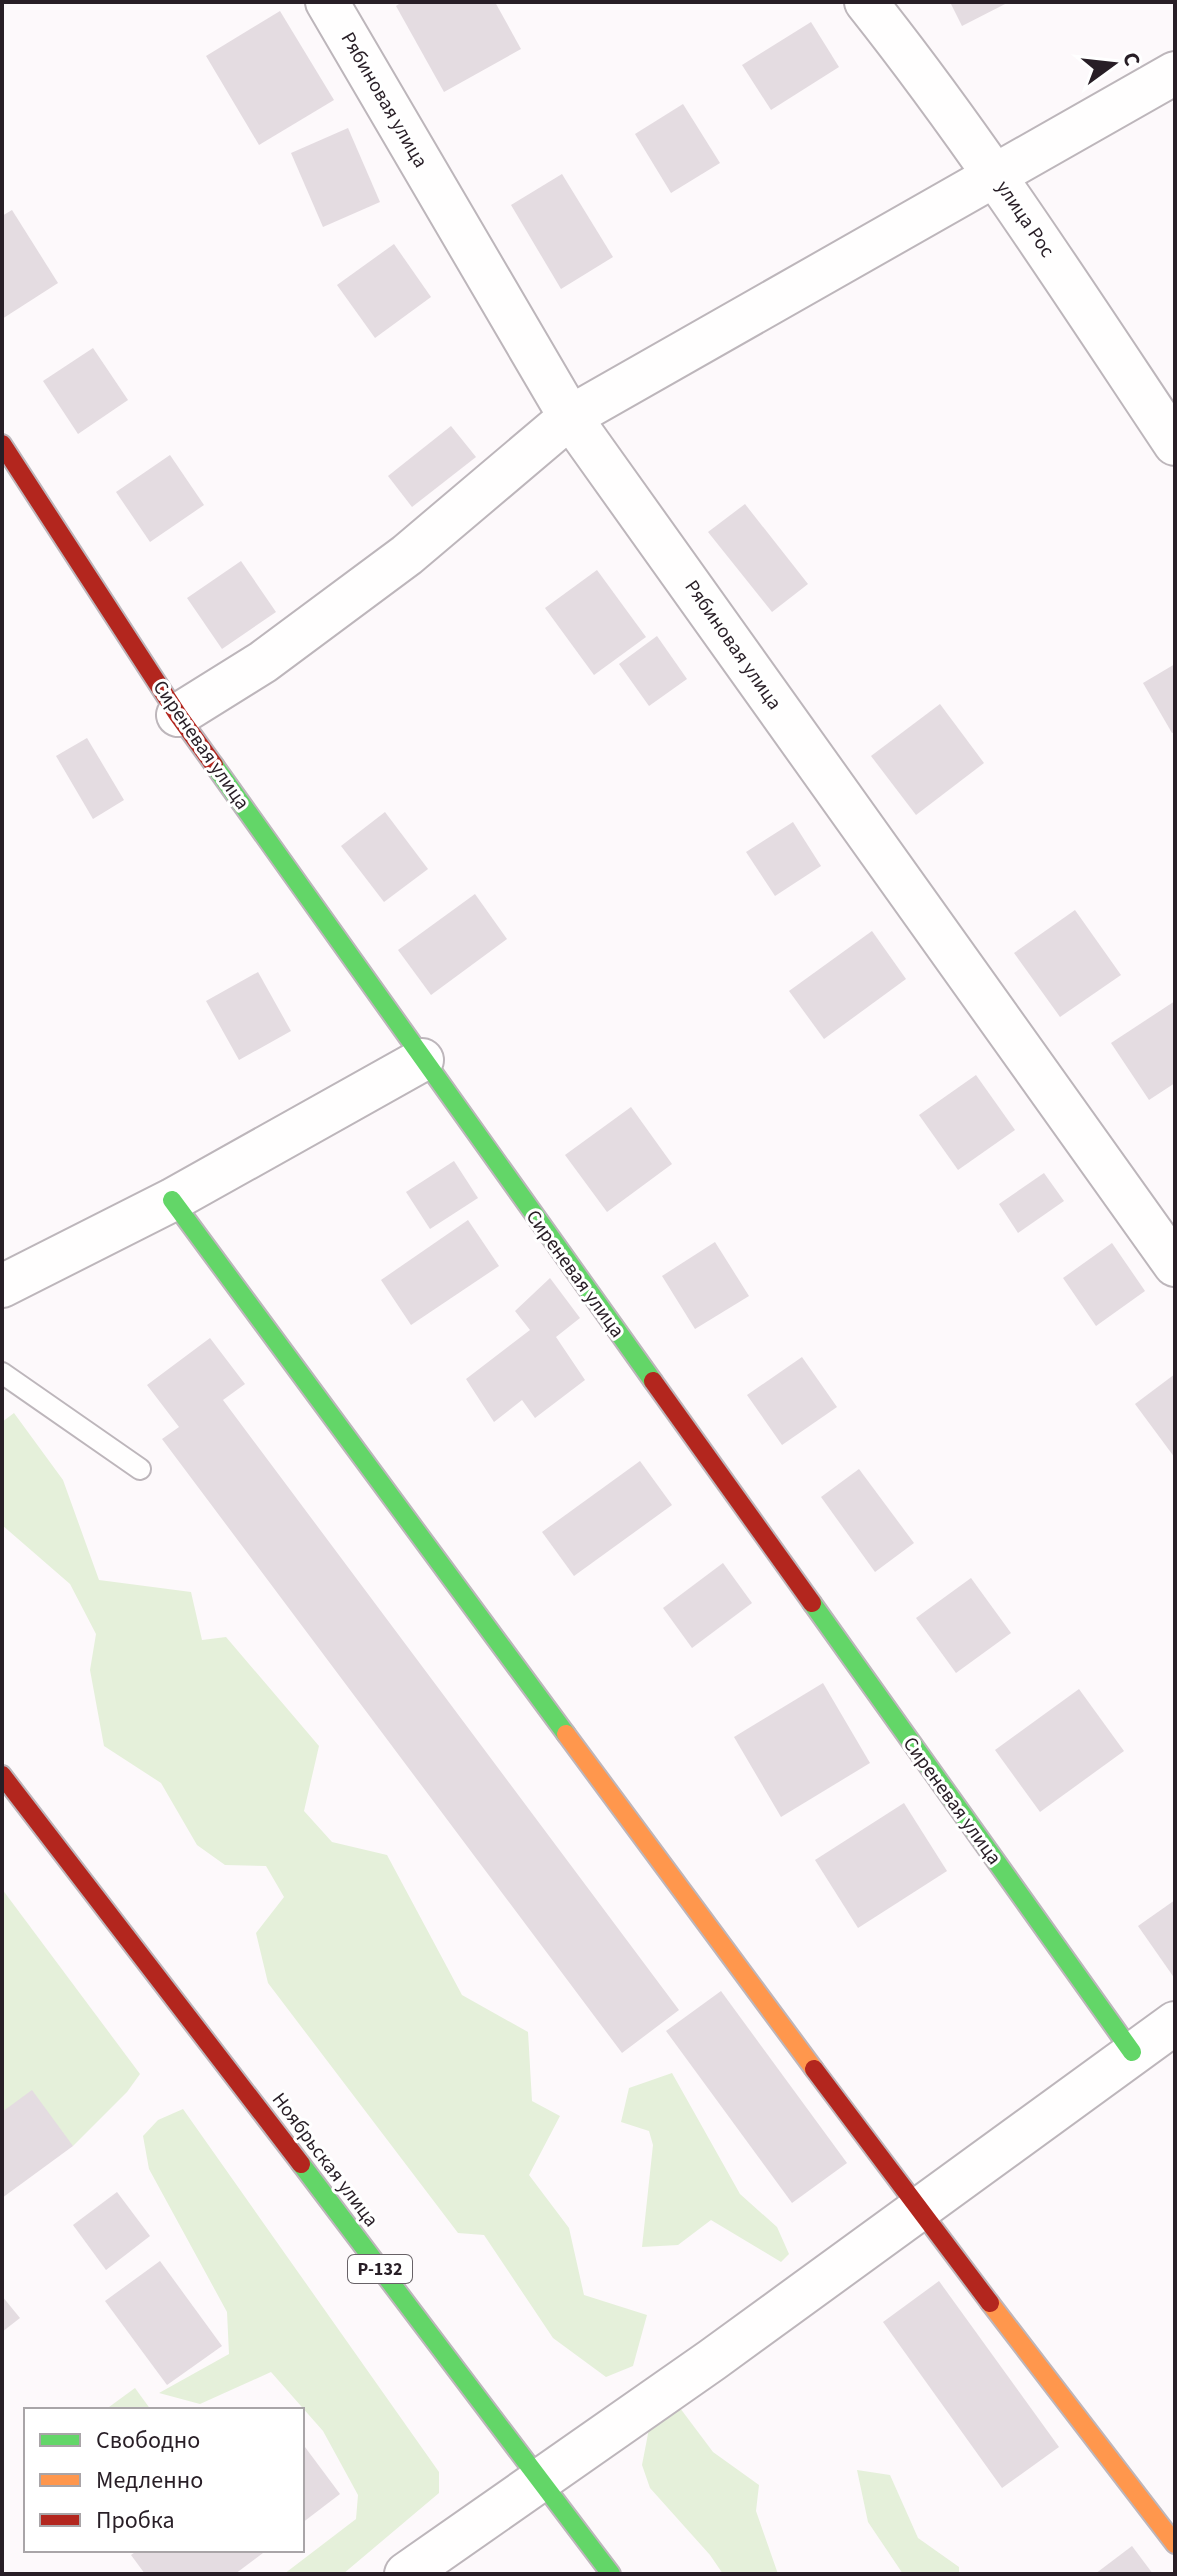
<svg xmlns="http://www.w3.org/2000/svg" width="1177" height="2576" font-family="'Source Sans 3',sans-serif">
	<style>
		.green { fill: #e5f0da }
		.building { fill: #e4dce1 }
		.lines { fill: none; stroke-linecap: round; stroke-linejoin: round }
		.lane-casing { stroke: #bdb6bb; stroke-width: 24 }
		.street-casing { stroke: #bdb6bb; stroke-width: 46 }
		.fast-casing { stroke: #bdb6bb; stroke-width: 22 }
		.slow-casing { stroke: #bdb6bb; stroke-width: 22 }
		.jam-casing { stroke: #bdb6bb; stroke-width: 22 }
		.lane { stroke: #fffefe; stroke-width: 20 }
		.street { stroke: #fffefe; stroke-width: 42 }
		.fast { stroke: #63d668; stroke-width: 18 }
		.slow { stroke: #ff974d; stroke-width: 18 }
		.jam { stroke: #b3261e; stroke-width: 18 }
		.labels { text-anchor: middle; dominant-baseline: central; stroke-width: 6; stroke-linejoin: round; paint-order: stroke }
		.shield { fill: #fff; stroke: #686267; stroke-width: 2 }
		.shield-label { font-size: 18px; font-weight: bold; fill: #281e26 }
		.street-label { font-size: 20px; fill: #281e26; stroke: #fff }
	</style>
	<rect width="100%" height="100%" fill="#fdf9fb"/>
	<g class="green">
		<path d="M14 1413 63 1480 99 1580 191 1592 202 1640 226 1637 319 1746 304 1811 332 1842 387 1855 462 1995 528 2032 532 2101 560 2116 529 2175 569 2228 584 2295 647 2315 633 2366 606 2377 553 2338 484 2235 458 2233 268 1983 256 1933 284 1897 266 1866 225 1865 197 1845 161 1783 104 1746 90 1670 96 1634 70 1584 2 1525V1422Z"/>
		<path d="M2 1889 140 2074 127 2092 73 2146 2 2112Z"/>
		<path d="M672 2073 740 2194 777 2227 789 2254 781 2262 711 2220 678 2245 642 2247 653 2145 649 2131 621 2122 629 2088Z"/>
		<path d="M183 2109 439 2472V2493L343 2574H284L356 2519 358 2495 323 2431 271 2372 200 2404 159 2393 229 2354 227 2312 149 2169 143 2136 158 2120Z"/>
		<path d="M135 2388 151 2410H105Z"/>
		<path d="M677 2404 713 2452 759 2485 756 2511 778 2574H723L710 2555 650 2488 642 2465 652 2413Z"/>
		<path d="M857 2470 890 2475 918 2538 959 2567V2574H903L868 2522Z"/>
	</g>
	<g class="building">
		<path d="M402 2H495L521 49 444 92 396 6Z"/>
		<path d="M950 2H1009L962 26Z"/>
		<path d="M280 11 334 100 259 145 206 56Z"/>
		<path d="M811 22 839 67 771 110 742 65Z"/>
		<path d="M683 104 720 163 671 193 635 134Z"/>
		<path d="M348 128 380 202 323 227 291 153Z"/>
		<path d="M562 174 613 257 561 289 511 205Z"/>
		<path d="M12 210 58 283 2 319V216Z"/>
		<path d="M394 244 431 297 375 338 337 285Z"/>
		<path d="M93 348 128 400 78 434 43 381Z"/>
		<path d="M451 426 476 457 412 507 388 476Z"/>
		<path d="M170 455 204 505 150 542 116 492Z"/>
		<path d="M745 504 808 584 772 612 708 532Z"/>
		<path d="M241 561 276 612 222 649 187 598Z"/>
		<path d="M597 570 646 637 594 675 545 608Z"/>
		<path d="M657 636 687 679 649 706 619 664Z"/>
		<path d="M1175 664V732L1172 733 1143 683Z"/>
		<path d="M940 704 984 763 916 815 871 756Z"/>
		<path d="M87 738 124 800 93 819 56 756Z"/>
		<path d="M385 812 428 869 384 902 341 846Z"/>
		<path d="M793 822 821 866 775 896 746 852Z"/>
		<path d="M475 894 507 939 431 995 398 950Z"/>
		<path d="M1075 910 1121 975 1060 1017 1014 953Z"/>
		<path d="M872 931 906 979 824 1039 789 991Z"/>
		<path d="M258 972 291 1031 239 1060 206 1001Z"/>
		<path d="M1175 1001V1083L1149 1100 1111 1043Z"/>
		<path d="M976 1075 1015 1130 958 1170 919 1115Z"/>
		<path d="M631 1107 672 1164 607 1212 565 1155Z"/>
		<path d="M454 1161 478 1198 430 1229 406 1192Z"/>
		<path d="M1044 1173 1064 1201 1018 1233 999 1204Z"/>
		<path d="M468 1220 499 1266 411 1325 381 1280Z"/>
		<path d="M715 1242 749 1296 695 1329 662 1276Z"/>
		<path d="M1112 1243 1145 1291 1096 1326 1063 1278Z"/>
		<path d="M550 1278 580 1318 556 1337 585 1380 535 1418 522 1400 494 1422 466 1379 530 1330 515 1311Z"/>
		<path d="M210 1338 245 1384 223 1400 679 2010 622 2053 162 1439 179 1427 147 1385Z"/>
		<path d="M802 1357 837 1407 782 1445 747 1395Z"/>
		<path d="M1175 1374V1458L1135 1404Z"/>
		<path d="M640 1461 672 1505 574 1576 542 1532Z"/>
		<path d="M859 1469 914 1543 875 1572 821 1497Z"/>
		<path d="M723 1563 752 1603 692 1648 663 1608Z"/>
		<path d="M971 1578 1011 1633 956 1673 916 1618Z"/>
		<path d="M823 1683 870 1763 781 1817 734 1737Z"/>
		<path d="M1079 1689 1124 1751 1040 1812 995 1750Z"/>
		<path d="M904 1803 947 1871 858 1928 815 1860Z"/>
		<path d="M1175 1900V1979L1138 1926Z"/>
		<path d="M721 1991 847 2163 792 2203 666 2031Z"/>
		<path d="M32 2090 73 2146 2 2198V2112Z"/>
		<path d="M117 2192 150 2236 106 2270 73 2225Z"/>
		<path d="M160 2261 222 2346 167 2385 105 2301Z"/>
		<path d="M939 2281 1059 2447 1002 2488 883 2322Z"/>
		<path d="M2 2296 20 2318 2 2332Z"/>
		<path d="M302 2443 340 2494 302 2523Z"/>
		<path d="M1132 2546 1153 2574H1095Z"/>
		<path d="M138 2550H267L235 2574H145L131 2555Z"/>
	</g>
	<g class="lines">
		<g class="lane-casing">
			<path id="lane" d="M2 1373 140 1469"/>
		</g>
		<g class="street-casing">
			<g id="street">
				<path d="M327 2 570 417 1175 1265"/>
				<path d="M866 2C978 143 1075 294 1175 444"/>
				<path d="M178 715 263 662 407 555 570 417 1175 73"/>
				<path d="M2 1286 172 1200 422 1060"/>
				<path d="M406 2574 712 2360 1175 2023"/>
			</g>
		</g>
		<g class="fast-casing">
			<g id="fast">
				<path d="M214 765 653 1381"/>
				<path d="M172 1200 566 1734"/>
				<path d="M812 1603 1132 2052"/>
				<path d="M301 2164 611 2574"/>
			</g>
		</g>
		<g class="slow-casing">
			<g id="slow">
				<path d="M566 1734 814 2069"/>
				<path d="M990 2303 1175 2544"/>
			</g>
		</g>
		<g class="jam-casing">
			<g id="jam">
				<path d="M2 444 178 715 214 765"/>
				<path d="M653 1381 812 1603"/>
				<path d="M2 1775 301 2164"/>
				<path d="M814 2069 990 2303"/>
			</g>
		</g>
		<use href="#lane" class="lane"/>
		<use href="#street" class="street"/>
		<use href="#fast" class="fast"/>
		<use href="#slow" class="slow"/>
		<use href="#jam" class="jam"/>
	</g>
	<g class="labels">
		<rect class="shield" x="348" y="2255" width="64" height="28" rx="6"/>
		<g class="shield-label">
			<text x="380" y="2269">Р-132</text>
		</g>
		<g class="street-label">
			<text transform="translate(384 100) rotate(60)">Рябиновая улица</text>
			<text transform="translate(1025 219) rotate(56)">улица Рос</text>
			<text transform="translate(733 645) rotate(55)">Рябиновая улица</text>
			<text transform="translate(201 745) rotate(55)">Сиреневая улица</text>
			<text transform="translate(575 1274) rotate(54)">Сиреневая улица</text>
			<text transform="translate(952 1801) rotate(54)">Сиреневая улица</text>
			<text transform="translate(325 2160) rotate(53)">Ноябрьская улица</text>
		</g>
	</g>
	<rect width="1177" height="2576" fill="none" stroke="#281e26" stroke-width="8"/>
	<rect x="24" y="2408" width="280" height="144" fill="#ffffff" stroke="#a9a5a8" stroke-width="2"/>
	<rect x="40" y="2434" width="40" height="12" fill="#63d668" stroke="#a9a5a8" stroke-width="2"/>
	<text x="96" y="2448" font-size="24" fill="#281e26">Свободно</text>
	<rect x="40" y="2474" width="40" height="12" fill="#ff974d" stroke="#a9a5a8" stroke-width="2"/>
	<text x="96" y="2488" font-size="24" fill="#281e26">Медленно</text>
	<rect x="40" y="2514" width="40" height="12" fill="#b3261e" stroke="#a9a5a8" stroke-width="2"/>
	<text x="96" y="2528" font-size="24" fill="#281e26">Пробка</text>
	<g transform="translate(1113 64) rotate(75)" stroke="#ffffff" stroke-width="6" paint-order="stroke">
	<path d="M0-6L14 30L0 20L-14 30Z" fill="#281e26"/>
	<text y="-12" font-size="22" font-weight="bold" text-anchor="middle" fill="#281e26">С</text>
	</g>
</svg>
